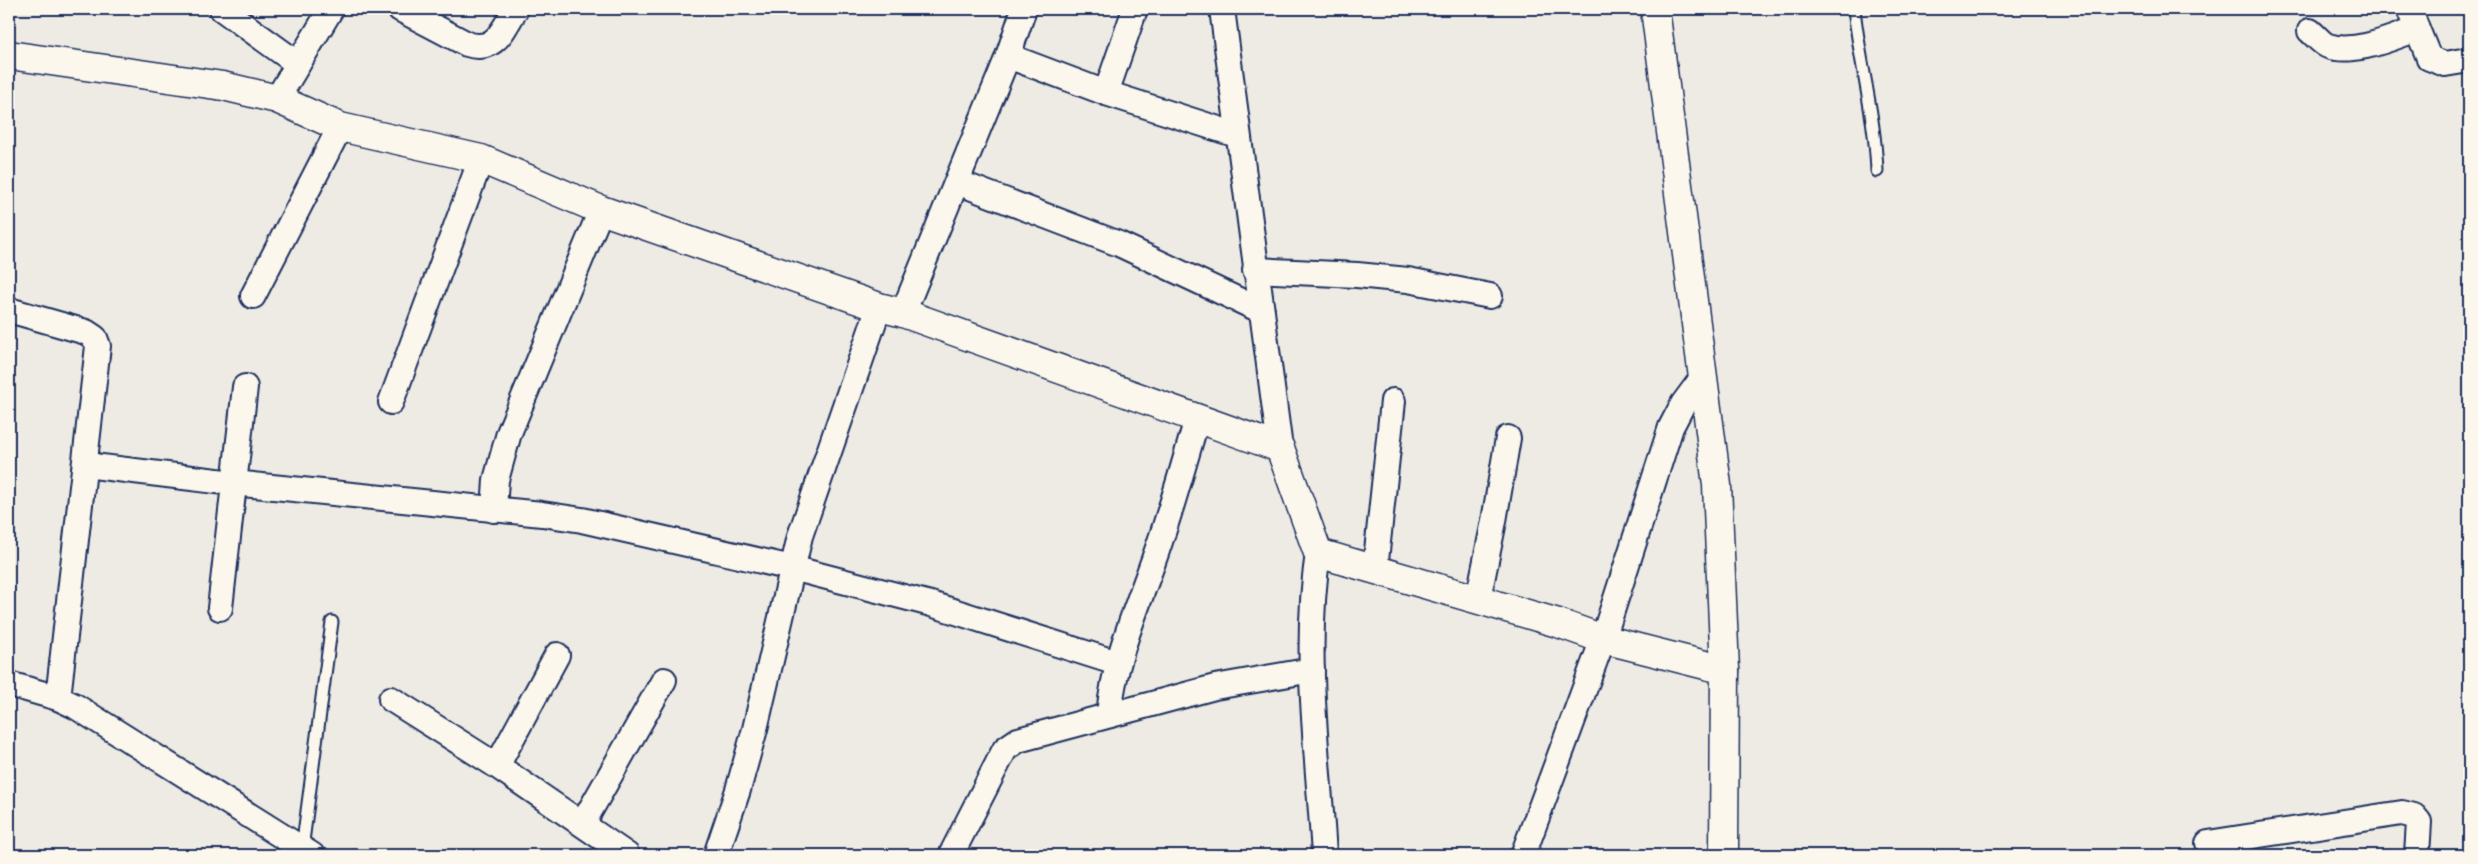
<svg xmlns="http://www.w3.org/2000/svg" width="2478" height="864" font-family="Mali,sans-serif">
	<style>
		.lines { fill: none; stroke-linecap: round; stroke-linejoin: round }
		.service-casing { stroke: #1b2f5e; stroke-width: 15 }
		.minor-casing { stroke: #1b2f5e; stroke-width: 28 }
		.tertiary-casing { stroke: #1b2f5e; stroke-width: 31 }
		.secondary-casing { stroke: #1b2f5e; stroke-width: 31 }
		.service { stroke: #fbf7ec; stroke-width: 11 }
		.minor { stroke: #fbf7ec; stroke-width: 24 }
		.tertiary { stroke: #fbf7ec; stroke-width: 28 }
		.secondary { stroke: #fbf7ec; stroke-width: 28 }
	</style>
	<rect width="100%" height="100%" fill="#eeebe4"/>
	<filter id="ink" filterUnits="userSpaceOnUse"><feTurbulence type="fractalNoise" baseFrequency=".02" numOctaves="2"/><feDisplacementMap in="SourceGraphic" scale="10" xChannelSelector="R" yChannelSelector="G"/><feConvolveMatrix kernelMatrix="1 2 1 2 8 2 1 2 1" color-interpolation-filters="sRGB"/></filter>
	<g filter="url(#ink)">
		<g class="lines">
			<g class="service-casing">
				<g id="service">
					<path d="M1854 9C1860 64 1875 116 1877 171"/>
					<path d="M302 849 332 622"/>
				</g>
			</g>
			<g class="minor-casing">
				<g id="minor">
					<path d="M222 9 298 64"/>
					<path d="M400 9 467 44C496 53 502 30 516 9"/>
					<path d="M1222 9 1280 448"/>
					<path d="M2409 9 2429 58 2445 64 2469 60"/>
					<path d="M2310 31C2315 35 2322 44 2328 46 2354 55 2392 38 2417 29"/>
					<path d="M1008 56 1106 93 1237 135"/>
					<path d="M1106 93 1135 9"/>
					<path d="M277 99 331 9"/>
					<path d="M957 182 1119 244 1262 311"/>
					<path d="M1255 270 1357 275 1408 280 1490 296"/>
					<path d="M253 296 340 127"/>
					<path d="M9 310 86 332 95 338 98 346 58 698"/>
					<path d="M903 313 1008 56 1024 9"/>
					<path d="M391 402 481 159"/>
					<path d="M85 465 233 483 542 514 582 520 792 568 931 604 1117 663"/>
					<path d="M494 510 496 480 509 433 601 210"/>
					<path d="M1318 553C1303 652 1318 756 1324 855"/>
					<path d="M1375 570 1393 401"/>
					<path d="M1478 600 1494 521 1508 438"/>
					<path d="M220 608 245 387"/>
					<path d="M9 684 58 698 75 706 312 855"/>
					<path d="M391 699 497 766 627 855"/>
					<path d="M1109 715C1114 660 1135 613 1153 562 1170 515 1183 467 1197 419"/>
					<path d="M497 766 557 655"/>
					<path d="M583 823 664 680"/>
					<path d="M2208 843 2402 813 2414 816 2419 822 2417 855"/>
					<path d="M716 855 738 790 755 729 800 536 879 307"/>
					<path d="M951 855 1005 749 1018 740 1215 687 1312 670"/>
					<path d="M1523 855 1603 639 1671 427 1683 404 1703 377"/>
				</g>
			</g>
			<g class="tertiary-casing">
				<path id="tertiary" d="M1655 9 1717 485 1725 670"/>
			</g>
			<g class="secondary-casing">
				<path id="secondary" d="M9 55 223 86 277 99 340 127 481 159 601 210 879 307 903 313 1280 448 1318 553 1558 623 1603 639 1725 670 1724 855"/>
			</g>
			<use href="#service" class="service"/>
			<use href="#minor" class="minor"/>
			<use href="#tertiary" class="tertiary"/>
			<use href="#secondary" class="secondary"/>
		</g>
	</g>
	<rect width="2478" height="864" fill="none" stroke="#fbf7ec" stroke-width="30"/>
	<rect x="15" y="15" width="2448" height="834" fill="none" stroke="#1b2f5e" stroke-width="2" filter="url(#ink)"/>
</svg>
